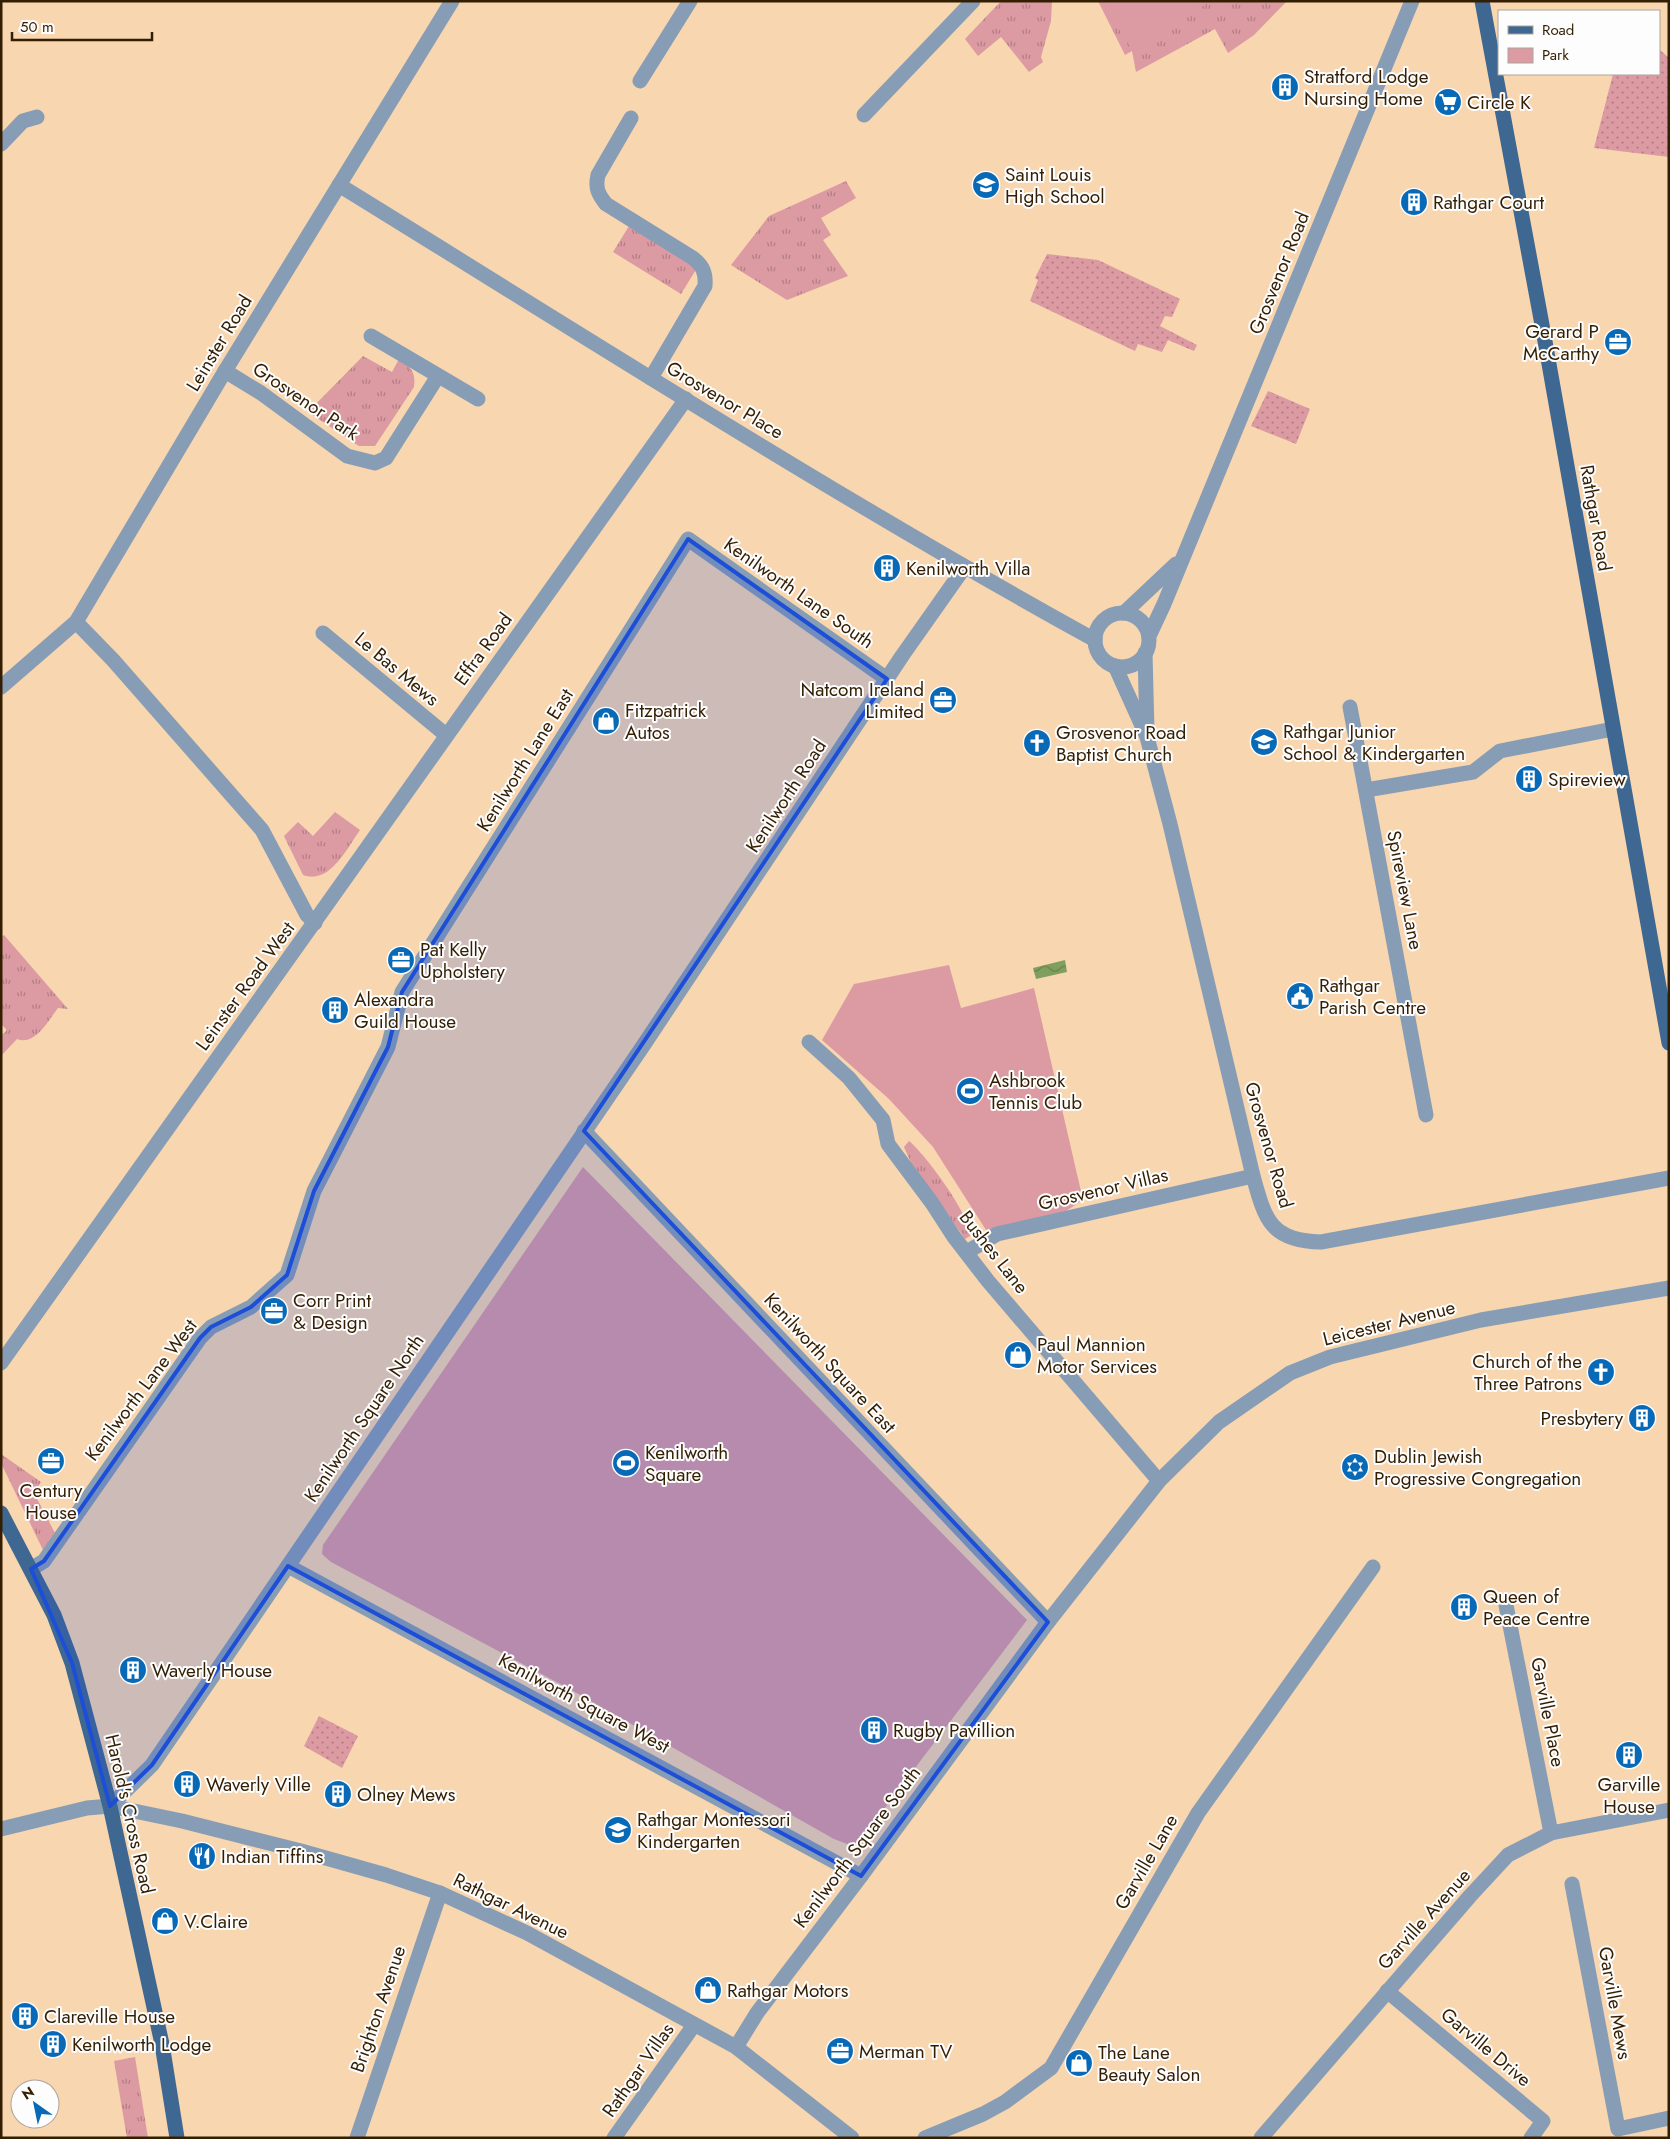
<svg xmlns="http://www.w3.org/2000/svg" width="1670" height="2139" font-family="Jost,sans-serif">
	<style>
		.grass { fill: url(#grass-tufts) }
		.park { fill: #dc9aa3 }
		.garden { fill: url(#garden-dots) }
		.water { fill: url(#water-waves) }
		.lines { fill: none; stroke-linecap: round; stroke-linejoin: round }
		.minor { stroke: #879db5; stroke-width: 15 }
		.major { stroke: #3e6791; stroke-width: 15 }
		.marked { fill: #1d4ed8; fill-opacity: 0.2; stroke: #1d4ed8; stroke-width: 4; stroke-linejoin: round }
		.labels { text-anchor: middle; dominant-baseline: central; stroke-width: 4; stroke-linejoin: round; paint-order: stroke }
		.poi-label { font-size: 19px; fill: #331e02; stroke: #fdfdfd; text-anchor: start }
		.street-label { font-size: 19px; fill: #331e02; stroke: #fdfdfd }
	</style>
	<defs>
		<pattern id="grass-tufts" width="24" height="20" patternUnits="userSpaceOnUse" patternTransform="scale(1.25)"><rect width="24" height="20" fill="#dc9aa3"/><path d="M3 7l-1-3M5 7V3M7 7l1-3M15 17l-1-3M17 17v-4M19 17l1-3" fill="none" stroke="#b37d83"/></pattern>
		<pattern id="garden-dots" width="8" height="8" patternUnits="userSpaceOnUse" patternTransform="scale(1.25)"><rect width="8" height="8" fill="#dc9aa3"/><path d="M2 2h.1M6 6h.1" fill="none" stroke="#b37d83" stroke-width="1.8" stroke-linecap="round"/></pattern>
		<pattern id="water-waves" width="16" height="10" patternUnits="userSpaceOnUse" patternTransform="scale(1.25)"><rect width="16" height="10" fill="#7f9f5f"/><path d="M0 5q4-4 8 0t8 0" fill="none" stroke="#69814c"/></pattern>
	</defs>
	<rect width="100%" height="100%" fill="#f8d6b0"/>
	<g class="grass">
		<path d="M1001 1H1052L1051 21 1041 57 1043 62 1029 72 1001 37 978 56 965 39Z"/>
		<path d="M1098 1H1287L1254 35 1228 53 1215 29 1136 72 1132 51 1125 55Z"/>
		<path d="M846 181 856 198 821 218 831 235 823 240 848 276 787 300 731 265 769 216Z"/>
		<path d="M629 226 697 268 681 294 613 252Z"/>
		<path d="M363 356 392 372 399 359C411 366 416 373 414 387L375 446H359L308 412Z"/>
		<path d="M335 812 360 830C347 848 330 885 303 875L284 836 298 822 313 836Z"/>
		<path d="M4 935 68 1009 58 1008C48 1021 35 1046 17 1039L1 1056V1036L7 1030 1 1024V937Z"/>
		<path d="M909 1141C925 1154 971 1216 970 1236L965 1239 911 1163 904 1147Z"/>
		<path d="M1 1454 41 1482 34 1493 55 1533 43 1550 1 1463Z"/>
		<path d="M135 2057 148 2138H127L114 2061Z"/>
	</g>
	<g class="park">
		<path d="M1102 1H1211L1132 50Z"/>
		<path d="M949 965 961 1008 1034 988 1083 1200 1066 1211 986 1230 933 1147 889 1099 822 1040 854 984Z"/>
		<path d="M583 1167 1027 1620 859 1842 850 1845 834 1839 566 1687 331 1562 322 1554 323 1545Z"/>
	</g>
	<g class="garden">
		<path d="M1659 49 1669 58V157L1594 148 1613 74H1659Z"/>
		<path d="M1047 254 1098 260 1180 299 1172 317 1165 316 1160 326 1197 345 1194 351 1168 340 1162 352 1138 344 1135 351 1030 301 1038 280 1035 278Z"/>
		<path d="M1268 391 1310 409 1296 444 1251 426Z"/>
		<path d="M319 1716 358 1736 342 1768 304 1746Z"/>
	</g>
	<path class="water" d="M1065 960 1067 972 1036 979 1033 968Z"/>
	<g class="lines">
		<g class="minor">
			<path d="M640 81 690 1"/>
			<path d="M864 115 973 1"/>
			<path d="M631 118 598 175C595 188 598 194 606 204L693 258C703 266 706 273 705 286L651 378"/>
			<path d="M1 144 23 121 37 117"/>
			<path d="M339 185C589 339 837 498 1095 640"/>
			<path d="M371 336 478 399"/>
			<path d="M225 371 261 393 347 456 375 463 386 458 438 376"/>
			<path d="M1124 613 1176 564"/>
			<circle cx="1122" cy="640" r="27"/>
			<path d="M76 622 113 660 262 830 307 915 315 923"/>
			<path d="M323 633 446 735"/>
			<path d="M1149 636 1164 604 1412 1"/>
			<path d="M1145 653 1147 731"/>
			<path d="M1115 666 1147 737 1170 824 1253 1176C1265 1219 1270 1241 1321 1242L1669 1178"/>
			<path d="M1 687 76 622 225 371 452 1"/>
			<path d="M1350 707 1426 1115"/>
			<path d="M1366 790 1473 772 1500 751 1613 729"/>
			<path d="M809 1042 849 1078 883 1120 888 1144 932 1203 954 1237 988 1281 1159 1481"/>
			<path d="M584 1131 1048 1622"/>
			<path d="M967 1252 997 1234 1253 1176"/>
			<path d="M1 1363 686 399"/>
			<path d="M288 1566 861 1876"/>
			<path d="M31 1569 44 1561 200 1338 211 1327 251 1307 287 1275 314 1191 388 1047 402 992 688 539 887 679"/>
			<path d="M1505 1600 1551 1833"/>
			<path d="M110 1806 152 1765 643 1046 902 656 964 568"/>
			<path d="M1 1829 87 1808 110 1806 182 1821 301 1851 386 1875 440 1893 527 1933 736 2047 852 2138"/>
			<path d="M1572 1884 1618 2129 1669 2118"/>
			<path d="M1387 1991 1543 2121 1531 2138"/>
			<path d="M736 2047 757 2013 861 1876 1048 1622 1159 1481 1219 1422 1290 1373 1330 1357 1481 1320 1669 1288"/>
			<path d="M357 2138 440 1893"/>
			<path d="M614 2138 694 2025"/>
			<path d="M925 2138 983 2114 1005 2102 1051 2068 1198 1813 1373 1567"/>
			<path d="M1261 2138 1470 1896 1508 1855 1551 1833 1669 1810"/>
		</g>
		<g class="major">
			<path d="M1482 1 1543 330 1669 1043"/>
			<path d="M1 1513 54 1615 72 1663 110 1806 162 2044 177 2138"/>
		</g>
	</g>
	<path class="marked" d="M688 539 887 679 584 1131 1048 1622 861 1876 288 1566 152 1765 110 1806 72 1663 31 1569 44 1561 200 1338 211 1327 251 1307 287 1275 314 1191 388 1047 402 992Z"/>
	<defs>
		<g id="building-disc" transform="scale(1.4375)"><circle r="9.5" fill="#0869b6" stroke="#fdfdfd"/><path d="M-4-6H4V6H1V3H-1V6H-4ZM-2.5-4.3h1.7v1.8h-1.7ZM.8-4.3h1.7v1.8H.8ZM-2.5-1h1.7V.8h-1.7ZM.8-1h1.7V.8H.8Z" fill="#fff"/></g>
		<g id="supermarket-disc" transform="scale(1.4375)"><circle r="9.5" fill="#0869b6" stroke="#fdfdfd"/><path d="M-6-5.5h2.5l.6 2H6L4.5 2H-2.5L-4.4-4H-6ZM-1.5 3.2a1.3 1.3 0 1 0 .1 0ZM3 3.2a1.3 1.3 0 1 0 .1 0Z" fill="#fff"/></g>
		<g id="school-disc" transform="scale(1.4375)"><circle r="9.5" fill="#0869b6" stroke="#fdfdfd"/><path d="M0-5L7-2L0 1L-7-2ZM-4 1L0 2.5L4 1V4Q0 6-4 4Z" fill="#fff"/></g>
		<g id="office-disc" transform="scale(1.4375)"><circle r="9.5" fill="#0869b6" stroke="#fdfdfd"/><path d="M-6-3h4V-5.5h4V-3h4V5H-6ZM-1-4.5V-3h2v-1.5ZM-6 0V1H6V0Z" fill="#fff"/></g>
		<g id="shop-disc" transform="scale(1.4375)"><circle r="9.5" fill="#0869b6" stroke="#fdfdfd"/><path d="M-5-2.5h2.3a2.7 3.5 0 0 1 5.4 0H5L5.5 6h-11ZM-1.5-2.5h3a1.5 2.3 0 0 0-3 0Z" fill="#fff"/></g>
		<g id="church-disc" transform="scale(1.4375)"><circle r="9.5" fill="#0869b6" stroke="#fdfdfd"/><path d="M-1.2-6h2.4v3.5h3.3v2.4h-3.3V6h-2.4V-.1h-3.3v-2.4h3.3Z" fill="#fff"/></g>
		<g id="civic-disc" transform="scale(1.4375)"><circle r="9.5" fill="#0869b6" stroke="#fdfdfd"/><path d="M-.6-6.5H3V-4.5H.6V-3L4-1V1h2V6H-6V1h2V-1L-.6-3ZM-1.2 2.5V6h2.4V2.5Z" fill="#fff"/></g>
		<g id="stadium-disc" transform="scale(1.4375)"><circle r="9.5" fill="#0869b6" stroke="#fdfdfd"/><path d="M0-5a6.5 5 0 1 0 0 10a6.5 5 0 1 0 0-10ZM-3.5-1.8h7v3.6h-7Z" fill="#fff"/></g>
		<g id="synagogue-disc" transform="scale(1.4375)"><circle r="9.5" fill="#0869b6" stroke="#fdfdfd"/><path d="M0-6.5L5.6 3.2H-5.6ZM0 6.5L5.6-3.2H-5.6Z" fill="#fff"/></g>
		<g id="restaurant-disc" transform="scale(1.4375)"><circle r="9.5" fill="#0869b6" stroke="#fdfdfd"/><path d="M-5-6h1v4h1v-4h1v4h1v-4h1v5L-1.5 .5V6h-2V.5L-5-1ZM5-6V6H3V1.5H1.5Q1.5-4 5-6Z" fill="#fff"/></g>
	</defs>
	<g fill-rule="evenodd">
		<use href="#building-disc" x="1285" y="87"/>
		<use href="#supermarket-disc" x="1448" y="102"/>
		<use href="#school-disc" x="986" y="185"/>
		<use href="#building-disc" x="1414" y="202"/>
		<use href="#office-disc" x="1618" y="342"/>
		<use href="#building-disc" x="887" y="568"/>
		<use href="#office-disc" x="943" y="700"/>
		<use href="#shop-disc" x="606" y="721"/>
		<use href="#school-disc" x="1264" y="742"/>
		<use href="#church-disc" x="1037" y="743"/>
		<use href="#building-disc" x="1529" y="779"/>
		<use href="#office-disc" x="401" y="960"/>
		<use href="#civic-disc" x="1300" y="996"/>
		<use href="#building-disc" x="335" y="1010"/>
		<use href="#stadium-disc" x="970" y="1091"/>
		<use href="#office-disc" x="274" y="1311"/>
		<use href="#shop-disc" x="1018" y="1355"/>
		<use href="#church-disc" x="1601" y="1372"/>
		<use href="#building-disc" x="1642" y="1418"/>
		<use href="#office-disc" x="51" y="1461"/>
		<use href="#stadium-disc" x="626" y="1463"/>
		<use href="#synagogue-disc" x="1355" y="1467"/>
		<use href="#building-disc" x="1464" y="1607"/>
		<use href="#building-disc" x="133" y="1670"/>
		<use href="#building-disc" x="874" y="1730"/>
		<use href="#building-disc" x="1629" y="1755"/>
		<use href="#building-disc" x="187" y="1784"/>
		<use href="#building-disc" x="338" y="1794"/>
		<use href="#school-disc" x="618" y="1830"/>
		<use href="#restaurant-disc" x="202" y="1856"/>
		<use href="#shop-disc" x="165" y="1921"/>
		<use href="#shop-disc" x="708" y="1990"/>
		<use href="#building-disc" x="25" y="2016"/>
		<use href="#building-disc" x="53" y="2044"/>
		<use href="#office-disc" x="840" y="2051"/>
		<use href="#shop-disc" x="1079" y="2063"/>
	</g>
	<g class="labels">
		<g class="poi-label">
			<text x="1304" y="76">Stratford Lodge<tspan x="1304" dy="22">Nursing Home</tspan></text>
			<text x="1467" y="102">Circle K</text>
			<text x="1005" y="174">Saint Louis<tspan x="1005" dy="22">High School</tspan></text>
			<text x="1433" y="202">Rathgar Court</text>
			<text x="1599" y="331" text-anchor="end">Gerard P<tspan x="1599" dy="22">McCarthy</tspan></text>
			<text x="906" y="568">Kenilworth Villa</text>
			<text x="924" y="689" text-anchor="end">Natcom Ireland<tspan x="924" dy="22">Limited</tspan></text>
			<text x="625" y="710">Fitzpatrick<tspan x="625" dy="22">Autos</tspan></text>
			<text x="1283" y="731">Rathgar Junior<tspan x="1283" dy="22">School &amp; Kindergarten</tspan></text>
			<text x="1056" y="732">Grosvenor Road<tspan x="1056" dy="22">Baptist Church</tspan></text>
			<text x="1548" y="779">Spireview</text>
			<text x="420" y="949">Pat Kelly<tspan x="420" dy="22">Upholstery</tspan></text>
			<text x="1319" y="985">Rathgar<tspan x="1319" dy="22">Parish Centre</tspan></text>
			<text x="354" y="999">Alexandra<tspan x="354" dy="22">Guild House</tspan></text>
			<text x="989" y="1080">Ashbrook<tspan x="989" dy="22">Tennis Club</tspan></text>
			<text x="293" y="1300">Corr Print<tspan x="293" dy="22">&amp; Design</tspan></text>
			<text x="1037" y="1344">Paul Mannion<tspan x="1037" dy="22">Motor Services</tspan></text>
			<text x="1582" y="1361" text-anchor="end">Church of the<tspan x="1582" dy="22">Three Patrons</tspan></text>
			<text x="1623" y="1418" text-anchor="end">Presbytery</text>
			<text x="645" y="1452">Kenilworth<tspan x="645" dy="22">Square</tspan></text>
			<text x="1374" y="1456">Dublin Jewish<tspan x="1374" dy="22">Progressive Congregation</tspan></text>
			<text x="51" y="1490" text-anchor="middle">Century<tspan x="51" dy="22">House</tspan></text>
			<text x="1483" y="1596">Queen of<tspan x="1483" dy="22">Peace Centre</tspan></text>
			<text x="152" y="1670">Waverly House</text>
			<text x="893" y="1730">Rugby Pavillion</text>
			<text x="206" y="1784">Waverly Ville</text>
			<text x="1629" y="1784" text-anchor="middle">Garville<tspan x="1629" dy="22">House</tspan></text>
			<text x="357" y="1794">Olney Mews</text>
			<text x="637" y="1819">Rathgar Montessori<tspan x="637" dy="22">Kindergarten</tspan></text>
			<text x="221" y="1856">Indian Tiffins</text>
			<text x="184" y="1921">V.Claire</text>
			<text x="727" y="1990">Rathgar Motors</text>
			<text x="44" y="2016">Clareville House</text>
			<text x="72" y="2044">Kenilworth Lodge</text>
			<text x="859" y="2051">Merman TV</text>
			<text x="1098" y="2052">The Lane<tspan x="1098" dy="22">Beauty Salon</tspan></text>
		</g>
		<g class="street-label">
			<text transform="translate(1279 273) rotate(-68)">Grosvenor Road</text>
			<text transform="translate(219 343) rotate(-59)">Leinster Road</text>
			<text transform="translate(725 400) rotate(31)">Grosvenor Place</text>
			<text transform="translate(306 401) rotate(34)">Grosvenor Park</text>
			<text transform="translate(1596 518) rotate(80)">Rathgar Road</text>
			<text transform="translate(799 593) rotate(35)">Kenilworth Lane South</text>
			<text transform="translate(483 649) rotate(-54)">Effra Road</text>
			<text transform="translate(397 669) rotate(40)">Le Bas Mews</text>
			<text transform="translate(525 760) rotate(-58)">Kenilworth Lane East</text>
			<text transform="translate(786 796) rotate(-57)">Kenilworth Road</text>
			<text transform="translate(1405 890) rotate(79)">Spireview Lane</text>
			<text transform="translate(245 986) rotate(-54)">Leinster Road West</text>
			<text transform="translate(1269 1145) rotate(74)">Grosvenor Road</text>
			<text transform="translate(1103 1189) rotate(-13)">Grosvenor Villas</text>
			<text transform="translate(994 1252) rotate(52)">Bushes Lane</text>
			<text transform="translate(1389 1323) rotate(-14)">Leicester Avenue</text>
			<text transform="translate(830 1363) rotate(47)">Kenilworth Square East</text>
			<text transform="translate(141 1390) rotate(-53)">Kenilworth Lane West</text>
			<text transform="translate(364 1418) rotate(-56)">Kenilworth Square North</text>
			<text transform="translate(584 1703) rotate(28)">Kenilworth Square West</text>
			<text transform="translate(1548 1712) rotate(79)">Garville Place</text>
			<text transform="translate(130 1814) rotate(77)">Harold's Cross Road</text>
			<text transform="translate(857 1847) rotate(-53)">Kenilworth Square South</text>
			<text transform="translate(1146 1862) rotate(-60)">Garville Lane</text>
			<text transform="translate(511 1906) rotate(26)">Rathgar Avenue</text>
			<text transform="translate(1424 1919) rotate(-48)">Garville Avenue</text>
			<text transform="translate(1615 2003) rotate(80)">Garville Mews</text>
			<text transform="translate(378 2009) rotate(-71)">Brighton Avenue</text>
			<text transform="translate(1486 2047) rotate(40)">Garville Drive</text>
			<text transform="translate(638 2070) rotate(-55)">Rathgar Villas</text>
		</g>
	</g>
	<rect width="1670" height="2139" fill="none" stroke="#331e02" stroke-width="5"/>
	<rect x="1498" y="10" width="162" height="65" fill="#fdfdfd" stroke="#aca499"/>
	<rect x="1508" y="26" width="25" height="8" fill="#3e6791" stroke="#aca499"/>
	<text x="1542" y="35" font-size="15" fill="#331e02">Road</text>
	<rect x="1508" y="48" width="25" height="15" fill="#dc9aa3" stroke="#aca499"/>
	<text x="1542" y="60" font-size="15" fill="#331e02">Park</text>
	<g transform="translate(35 2104) rotate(327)"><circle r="24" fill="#fdfdfd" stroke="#aca499"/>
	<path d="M0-4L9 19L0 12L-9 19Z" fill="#0869b6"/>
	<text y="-8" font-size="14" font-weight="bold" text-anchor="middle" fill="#331e02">N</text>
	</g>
	<path d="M12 32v8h140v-8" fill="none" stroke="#331e02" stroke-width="2.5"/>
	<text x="20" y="32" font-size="15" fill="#331e02" stroke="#fdfdfd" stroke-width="4" paint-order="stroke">50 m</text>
</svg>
